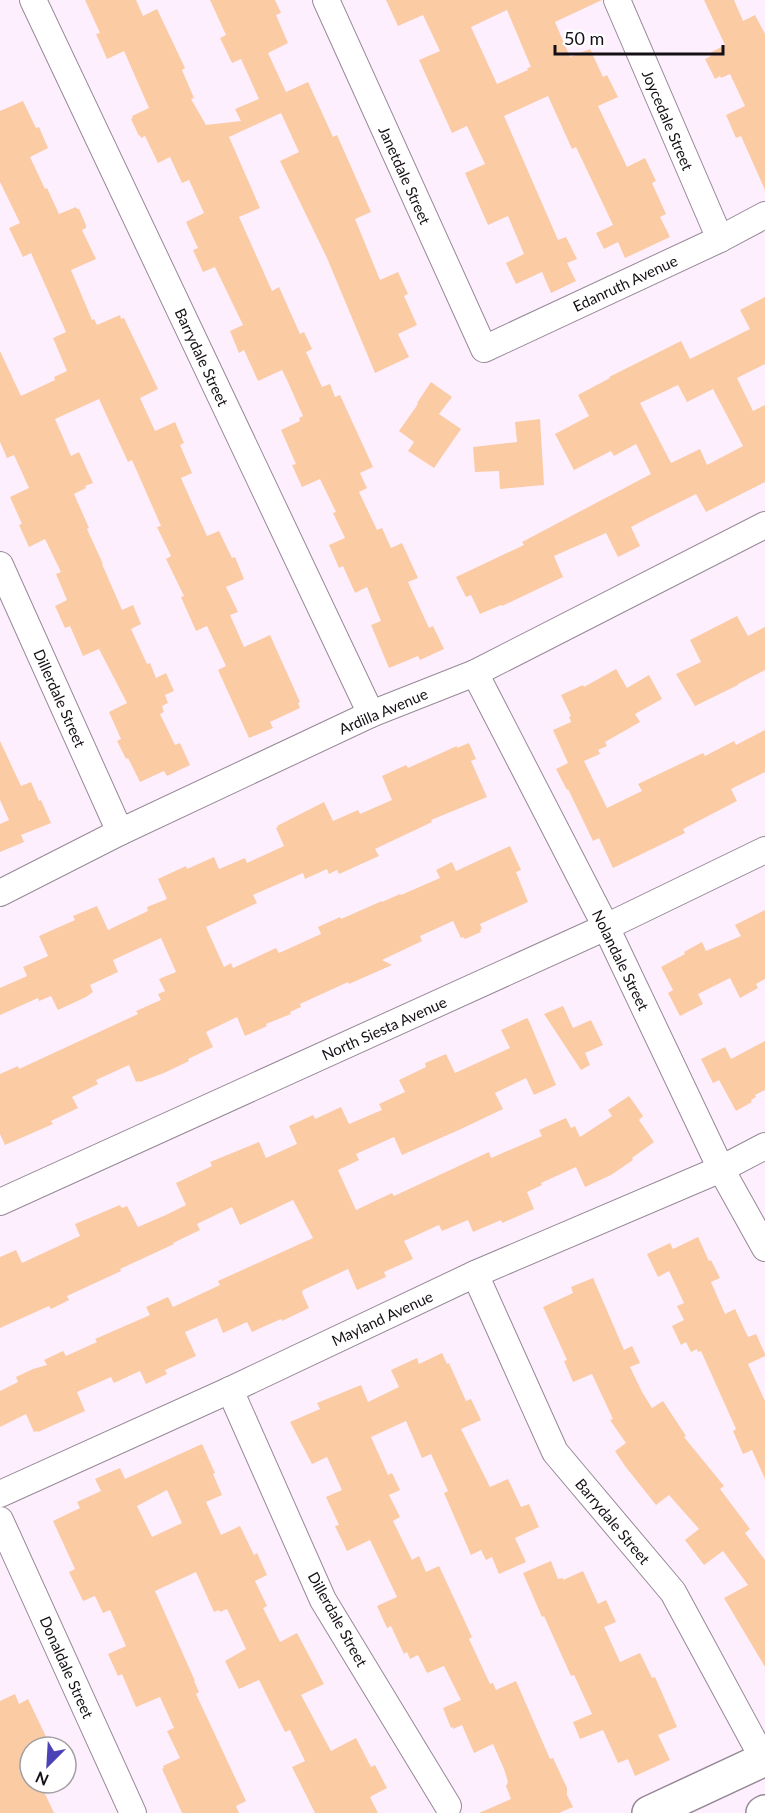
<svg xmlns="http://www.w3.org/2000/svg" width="765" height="1813" font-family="Lato,sans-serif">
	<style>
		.building { fill: #fbcba4; fill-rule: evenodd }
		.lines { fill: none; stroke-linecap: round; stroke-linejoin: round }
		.minor-casing { stroke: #968997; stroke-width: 28 }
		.secondary-casing { stroke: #968997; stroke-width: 36 }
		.minor { stroke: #fff; stroke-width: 26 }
		.secondary { stroke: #fff; stroke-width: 33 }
		.labels { text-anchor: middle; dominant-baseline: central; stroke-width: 6; stroke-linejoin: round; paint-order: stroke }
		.street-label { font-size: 15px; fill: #151015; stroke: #fff }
	</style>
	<rect width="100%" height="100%" fill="#feefff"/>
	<g class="building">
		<path d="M85 0H136L143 16 157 9 185 68 182 70 194 98 191 99 206 125 241 121 235 109 259 99 241 59 232 63 220 38 226 35 210 0H275L281 13 276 15 288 43 268 53 286 92 308 82 333 137 337 135 371 212 355 219 380 280 398 272 408 294 404 296 417 325 398 334 409 357 375 373 327 258 280 161 299 152 281 113 229 137 260 208 239 217 272 291 279 287 300 334 304 332 312 349 306 352 322 387 330 384 335 397 340 395 373 467 360 473 367 488 359 492 377 530 382 528 391 548 402 543 418 578 408 582 429 628 433 626 444 649 420 660 418 656 389 668 371 625 381 621 367 587 355 593 343 566 339 568 329 545 345 538 333 513 336 512 320 479 302 487 292 465 296 464 281 430 300 421 299 418 303 416 287 380 282 370 258 381 244 350 239 353 230 331 243 325 215 267 203 272 193 250 198 248 186 222 204 213 189 180 182 183 170 157 158 163 145 136 141 138 140 135 139 136 131 119 133 118 132 116 149 108 124 51 107 59 96 34 100 33Z"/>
		<path d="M386 0H602L555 22 570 57 590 49 603 77 607 75 618 97 598 106 627 167 645 158 656 181 652 183 666 214 660 217 670 237 625 258 618 242 604 249 596 233 613 225 576 147 572 149 548 96 504 116 558 240 566 237 577 259 567 263 576 281 551 293 542 272 516 284 506 263 524 254 508 216 488 225 465 173 485 164 467 126 452 133 419 60 440 51 423 15 398 26ZM507 10 531 67 527 68 528 70 497 84 471 27Z"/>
		<path d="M704 0H734L743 21 755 15 765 34V190L741 136 736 138 726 115 745 106 730 74 721 78 720 76 715 79 705 59 711 56 710 53 725 45Z"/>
		<path d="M23 101 36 128 39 127 48 148 30 157 45 189 47 188 59 214 76 207 77 209H79L86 225V228L82 230 96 259 71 270 92 320 94 319 97 325 120 315 121 319 124 318 158 389 140 398 155 431 175 422 184 443 180 445 192 473 181 478 193 505 207 536 219 531 232 558 235 557 244 579 226 587 238 612 230 615 244 647 270 635 300 702 298 703 300 708 270 722 273 728 249 738 218 670 226 666 207 626 196 631 181 597 184 596 166 559 171 556 157 527 161 526 132 460 128 462 99 399 55 419 71 456 79 452 93 483 85 486 86 488 74 494 89 528 87 529 103 564H102L122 610 133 605 141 624 131 629 147 664 150 663 156 678 166 673 174 691 165 695 168 703 162 706 164 712 160 714 175 745 180 743 190 765 167 776 164 771 140 782 128 758 126 759 117 741 121 739 109 712 127 703 99 649 83 656 70 626 65 628 55 606 67 600 56 574 61 572 45 539 29 547 19 525 22 524 10 497 29 488 14 455 7 458 0 442V351L21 396 55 380 54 377 67 371 53 338 66 332 31 253 23 257 9 228 20 223 0 182V111Z"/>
		<path d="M765 297V364L737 378 753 411 765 405V482L706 512 696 494 654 515 631 527 640 546 618 557 606 533 554 556 563 577 502 606 501 605 480 614 471 595 466 597 456 577 524 545 522 542 651 474 636 444 614 456 611 451 574 470 555 434 589 416 578 395 610 378 609 377 681 341 690 359 750 329 740 310ZM678 385 687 402 713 389 743 446 707 465 700 449 671 463 640 403Z"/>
		<path d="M431 382 452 397 439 414 461 429 434 468 408 451 414 442 399 431 418 404 417 403Z"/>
		<path d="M540 419 544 485 500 489 499 471 475 472 473 447 517 442 515 422Z"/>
		<path d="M737 616 748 636 765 627V670L738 684V685L695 706 676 674 701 662 690 640Z"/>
		<path d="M616 669 627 688 649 675 662 699 635 714 640 722 605 742 607 746 598 750 600 754 584 761 607 808 642 791 638 784 703 753 705 756 734 741 736 745 765 730V772L731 789 737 801 683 829 685 833 613 868 599 838 593 841 568 789 567 790 556 769 568 763 553 730 571 722 569 717 571 716 561 695 583 685 584 687Z"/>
		<path d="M0 741 21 786 31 782 39 801 41 800 51 823 21 835 24 842 0 852V824L9 820 0 800Z"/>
		<path d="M469 743 476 759 471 761 487 797 431 820 432 822 375 849 379 856 339 874 337 870 329 874 327 869 305 879 303 873 253 895 257 903 206 927 224 967 231 963 233 968 276 948 279 953 321 934 318 927 340 917 341 919 382 901V902L400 894 401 895 440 878 436 870 452 862 456 871 510 846 521 870 516 872 528 902 480 924 482 929 480 930 481 932 465 939 463 937 461 938 453 921 420 936 422 941 382 960 392 965 349 984 348 982 300 1004 301 1007 290 1012 291 1014 266 1024 267 1026 245 1036 237 1017 206 1032 213 1047 188 1059 189 1061 164 1073 140 1082 139 1081 136 1082 129 1065 96 1080 98 1084 72 1097 78 1108 51 1121 53 1124 5 1145 0 1134V1074L18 1066 19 1069 138 1014 136 1011 161 1000 158 994 165 991 159 979 176 972 161 938 113 960 118 972 90 985 93 992 86 997 58 1010 51 996 39 1001 38 998 0 1015V988L27 976 23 967 48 956 39 936 75 920 73 916 97 906 108 930 148 911 147 907 167 899 158 879 186 866 187 869 214 857 219 869 245 858 247 863 284 846 276 828 278 827 277 826 324 802 333 821 358 810 360 814 392 800 382 776 406 765 408 768 457 746V748Z"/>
		<path d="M765 910V979L756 984 758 988 740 998 730 978 698 994 703 1004 680 1016 668 993 673 990 661 967 685 954 684 952 702 942 706 951 741 936 735 925Z"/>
		<path d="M563 1006 573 1028 591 1020 603 1045 585 1053 590 1065 581 1070 544 1014Z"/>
		<path d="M527 1018 529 1021 556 1085 534 1095 526 1078 495 1093 503 1109 461 1129 402 1155 394 1137 356 1154 359 1160 338 1170 356 1210 392 1193 394 1196 489 1152 491 1158 542 1136 539 1130 566 1118 571 1128 575 1126 580 1137 612 1116 608 1110 629 1096 643 1116 639 1120 654 1142 632 1158 633 1160 611 1175 585 1187 576 1167 541 1183 542 1185 527 1192 534 1209 502 1223 501 1220 473 1232 468 1220 442 1231 439 1225 404 1241 413 1259 384 1272 386 1277 357 1290 348 1269 303 1290 302 1293 309 1308 282 1321 281 1319 252 1332 247 1322 223 1333 217 1318 185 1332 196 1356 165 1370 167 1374 146 1384 140 1371 114 1383 111 1377 77 1392 85 1411 38 1432 37 1431 34 1432 26 1414 0 1427V1391L18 1382 16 1377 33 1369 47 1365 44 1360 63 1351 66 1356 97 1342 95 1339 150 1315 146 1307 168 1297 173 1307 220 1285 218 1281 313 1238 293 1200 240 1225 232 1207 197 1224 200 1230 173 1243 174 1244 120 1269 121 1271 67 1296 69 1300 51 1309 49 1306 0 1328V1257L16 1250 22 1263 80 1236 75 1224 120 1205 122 1208 127 1206 138 1227 168 1214 186 1205 176 1183 212 1166 210 1162 259 1142 266 1158 297 1144 289 1126 313 1115 315 1119 341 1107 349 1124 382 1110 379 1104 405 1092 399 1080 426 1067 425 1063 446 1054 455 1073 510 1048 501 1030Z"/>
		<path d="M765 1041V1090L755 1095 756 1097 751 1100 752 1102 736 1111 719 1080 713 1083 701 1059 725 1047 731 1059Z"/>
		<path d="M698 1237 709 1261 711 1260 720 1278 711 1282 725 1314 735 1309 748 1337 756 1334 765 1354V1356L748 1364 765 1401V1479L752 1450 743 1454 733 1431 736 1429 701 1351 698 1352 697 1349 691 1352 686 1342 681 1345 672 1326 684 1320 677 1306 684 1303 669 1271 658 1277 647 1254 670 1243 673 1249Z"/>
		<path d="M593 1278 624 1350 632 1346 640 1363 630 1367 642 1392 652 1408 663 1401 686 1436 684 1437 724 1486 720 1489 750 1529 745 1533 765 1560V1667L724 1598 748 1585 723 1551 704 1565 685 1540 699 1529 669 1495 656 1505 625 1466 615 1451 626 1443 610 1420 613 1419 592 1374 573 1382 564 1361 567 1360 543 1307 573 1293 571 1287Z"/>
		<path d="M442 1353 447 1364 449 1363 466 1401 471 1399 481 1420 461 1429 490 1487 508 1479 521 1507 529 1504 539 1527 515 1538 526 1562 499 1574 492 1557 486 1560 481 1550 471 1555 444 1493 448 1491 431 1454 422 1458 406 1421 371 1437 388 1475 392 1473 400 1490 389 1495 400 1517 393 1521 412 1560 419 1556 426 1572 439 1566 472 1637 469 1639 490 1684 493 1683 496 1690 516 1681 550 1759 553 1758 567 1788V1795L573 1807 559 1813H479L511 1799 506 1786 508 1782 504 1769 493 1744 474 1753 462 1725 453 1729V1727L451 1728 443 1708 461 1700 444 1666 427 1673 418 1655 410 1659 407 1652 404 1654 391 1626 387 1628 377 1606 397 1597 370 1540 347 1551 335 1526 339 1525 326 1497 342 1490 327 1457 312 1464 290 1422 320 1409 317 1403 361 1385 368 1402 399 1387 391 1370 417 1358 419 1364Z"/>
		<path d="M202 1444 215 1473 213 1474 222 1495 206 1502 221 1535 240 1526 254 1555 257 1553 267 1575 255 1581 267 1606 263 1608 280 1642 297 1633 324 1684 301 1695 331 1751 356 1738 371 1767 375 1765 387 1788 370 1797 378 1813H315L292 1767 305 1761 290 1730 285 1732 259 1680 239 1689 225 1661 246 1649 227 1609 220 1612 219 1610 214 1612 196 1572 155 1591 195 1681H194L199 1692 196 1694 246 1801 236 1806 239 1813H182L162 1769 164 1768 163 1766 180 1758 167 1731 174 1728 160 1697 136 1707 122 1674 118 1676 108 1654 126 1646 110 1610 103 1613 95 1596 83 1601 69 1572 75 1569 53 1521 80 1508 77 1502 101 1491 95 1479 120 1468 125 1479ZM167 1490 182 1523 152 1537 137 1506Z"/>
		<path d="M551 1561 558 1579 563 1578V1580L583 1571 598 1604 606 1600 616 1622 604 1627 620 1662 640 1653 652 1678 655 1677 677 1727 658 1735 670 1760 635 1776 628 1759 618 1763 603 1730 580 1739 573 1722 592 1714 574 1675 571 1676 544 1616 542 1617 523 1573Z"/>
		<path d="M15 1694 19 1704 28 1699 51 1747H30V1783H40L54 1813H0V1701Z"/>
	</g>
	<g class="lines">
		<g class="minor-casing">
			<g id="minor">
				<path d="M33 0 371 714"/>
				<path d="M326 0 484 349 720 239 765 215"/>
				<path d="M617 0 720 239"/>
				<path d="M0 565 120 832"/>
				<path d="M475 673 606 927 721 1169 765 1248"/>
				<path d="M0 893 120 832 371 714 475 673 765 525"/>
				<path d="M0 1202 606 927 765 850"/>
				<path d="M475 1274 555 1452 673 1592 765 1762"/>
				<path d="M230 1390 323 1600 448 1806"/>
				<path d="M0 1494 230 1390 475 1274 721 1169 765 1146"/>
				<path d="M0 1520 133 1813"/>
			</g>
		</g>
		<g class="secondary-casing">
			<g id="secondary">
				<path d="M649 1813 765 1759"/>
				<path d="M763 1813 765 1812"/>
			</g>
		</g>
		<use href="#minor" class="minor"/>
		<use href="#secondary" class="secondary"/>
	</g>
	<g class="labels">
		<g class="street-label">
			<text transform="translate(668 120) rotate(67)">Joycedale Street</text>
			<text transform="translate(405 175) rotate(66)">Janetdale Street</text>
			<text transform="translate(625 283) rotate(-25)">Edanruth Avenue</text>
			<text transform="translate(202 357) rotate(65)">Barrydale Street</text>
			<text transform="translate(60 698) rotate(66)">Dillerdale Street</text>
			<text transform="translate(383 711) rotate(-23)">Ardilla Avenue</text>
			<text transform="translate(621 960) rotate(64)">Nolandale Street</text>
			<text transform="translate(384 1028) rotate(-24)">North Siesta Avenue</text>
			<text transform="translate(382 1318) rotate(-25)">Mayland Avenue</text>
			<text transform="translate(613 1521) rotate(50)">Barrydale Street</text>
			<text transform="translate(338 1619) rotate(61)">Dillerdale Street</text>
			<text transform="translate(67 1667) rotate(66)">Donaldale Street</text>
		</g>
	</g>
	<g transform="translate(48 1765) rotate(204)"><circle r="28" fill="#ffffff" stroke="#a19fa1" stroke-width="1.5"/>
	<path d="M0-4.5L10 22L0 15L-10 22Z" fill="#4c42b8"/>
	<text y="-9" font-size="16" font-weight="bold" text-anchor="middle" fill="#151015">N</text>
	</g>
	<path d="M555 45v9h168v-9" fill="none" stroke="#151015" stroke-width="3"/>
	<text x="564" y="45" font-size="18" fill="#151015" stroke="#ffffff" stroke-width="4.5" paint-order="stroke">50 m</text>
</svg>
